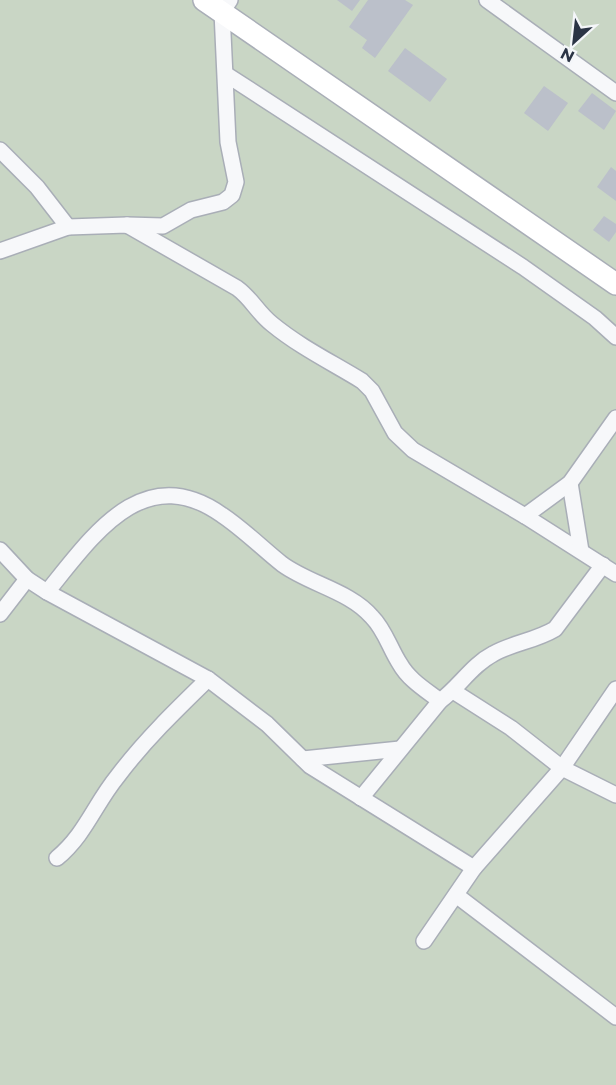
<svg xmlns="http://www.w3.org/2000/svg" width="616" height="1085" font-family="Montserrat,sans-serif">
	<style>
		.green { fill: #c9d6c5 }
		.building { fill: #bbc0ca }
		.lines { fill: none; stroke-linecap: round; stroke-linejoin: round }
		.street-casing { stroke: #a9aeb7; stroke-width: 18 }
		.secondary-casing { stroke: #a9aeb7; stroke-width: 24 }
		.street { stroke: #f7f8fa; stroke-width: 15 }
		.secondary { stroke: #fff; stroke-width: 21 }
	</style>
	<rect width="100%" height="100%" fill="#e4e7ec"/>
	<rect class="green" x="0" y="0" width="616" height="1085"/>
	<g class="building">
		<path d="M337 0H360L352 11Z"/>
		<path d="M368 0H405L413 5 375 58 362 48 367 40 349 27Z"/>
		<path d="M405 48 447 79 430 102 388 71Z"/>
		<path d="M544 86 568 103 548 131 524 113Z"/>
		<path d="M592 93 616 111 604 130 578 111Z"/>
		<path d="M611 167 616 171V201L597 187Z"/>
		<path d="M604 216 616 224V232L609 242 593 230Z"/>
	</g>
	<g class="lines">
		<g class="street-casing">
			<g id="street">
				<path d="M487 0 616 93"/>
				<path d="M227 75 523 267 595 318 616 337"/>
				<path d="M0 150 37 187 68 227"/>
				<path d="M127 225 237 288C251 298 258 313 272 324 300 347 331 362 362 381L372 391 395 433 413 450 525 516 616 574"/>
				<path d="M0 251 68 227 127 225 163 226 191 210 223 202 232 195 236 182 228 142 222 12 230 0"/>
				<path d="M570 483 581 551"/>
				<path d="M525 516 570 483 616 418"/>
				<path d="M0 550 27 579 47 592 208 679 267 724 310 766 474 868"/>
				<path d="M47 592C92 537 143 459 222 515 243 529 262 548 282 564 309 584 350 591 372 617 385 630 390 649 400 664 409 680 426 690 440 701"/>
				<path d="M0 614 27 579"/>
				<path d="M453 691 511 728 562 768 616 795"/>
				<path d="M303 759 400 749"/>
				<path d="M361 798 440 701C459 687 472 665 493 654 512 643 535 641 555 629L603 565"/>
				<path d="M57 858C85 835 95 804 117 777 144 741 176 710 208 679"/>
				<path d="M456 895 616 1017"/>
				<path d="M424 941 474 868 562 768 616 689"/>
			</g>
		</g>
		<g class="secondary-casing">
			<path id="secondary" d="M204 0 616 284"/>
		</g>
		<use href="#street" class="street"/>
		<use href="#secondary" class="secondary"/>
	</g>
	<g transform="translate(574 42) rotate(207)" stroke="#f4f6f9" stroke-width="4.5" paint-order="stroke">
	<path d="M0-4.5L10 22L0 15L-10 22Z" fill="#2b3445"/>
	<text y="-9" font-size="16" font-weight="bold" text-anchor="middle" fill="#2b3445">N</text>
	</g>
</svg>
